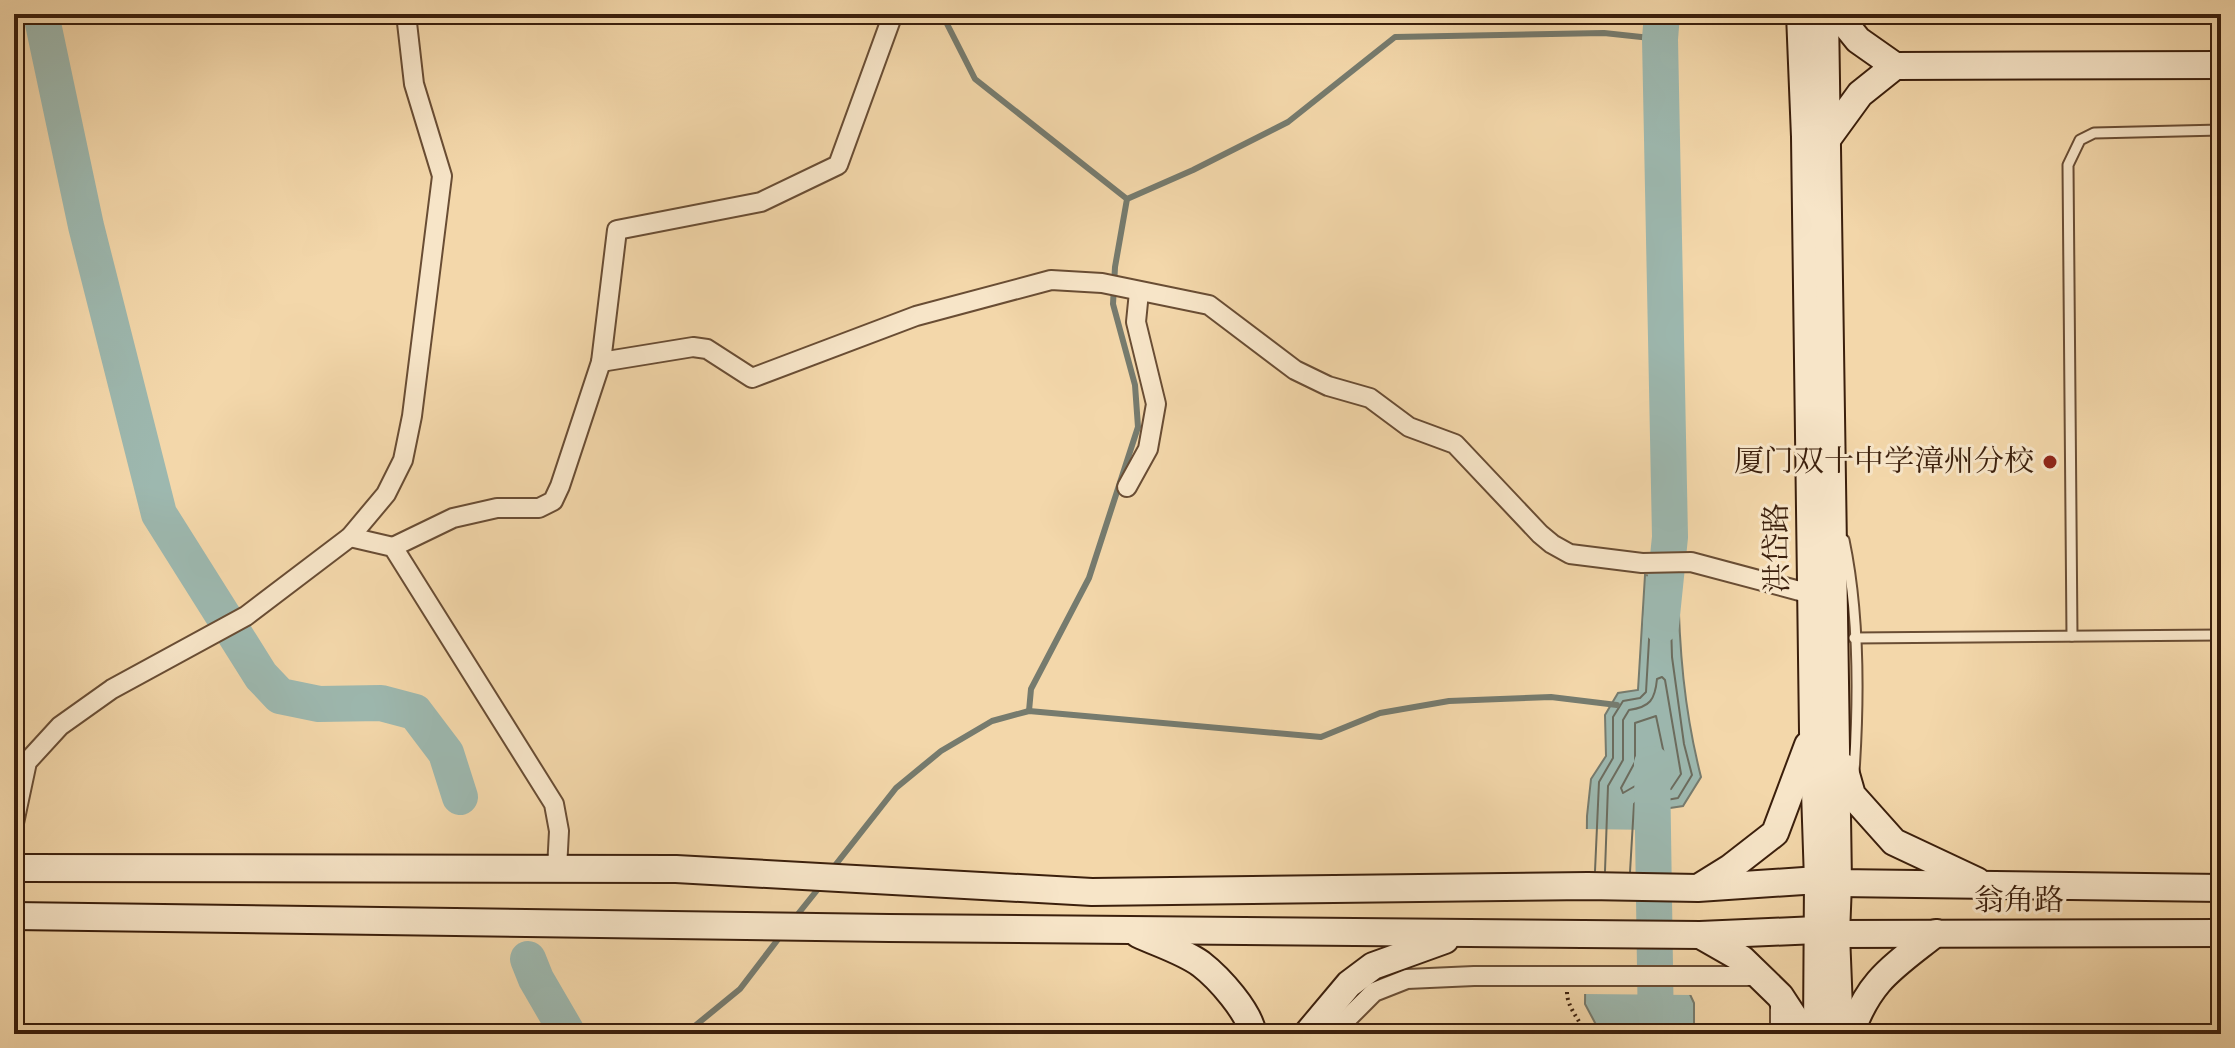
<svg xmlns="http://www.w3.org/2000/svg" width="2235" height="1048" font-family="'IM FELL DW Pica','Noto Serif SC',serif">
	<style>
		.water { fill: #9db8af; stroke: #767b6e; stroke-width: 2 }
		.pier { fill: #f3d7aa }
		.lines { fill: none; stroke-linecap: round; stroke-linejoin: round }
		.shore { stroke: #6c6c5e; stroke-width: 2 }
		.stream { stroke: #767b6e; stroke-width: 6 }
		.river { stroke: #9db8af; stroke-width: 36 }
		.lane-casing { stroke: #694d34; stroke-width: 13 }
		.street-casing { stroke: #694d34; stroke-width: 22 }
		.secondary-casing { stroke: #3b1f0c; stroke-width: 30 }
		.path { stroke: #3b1f0c; stroke-width: 4; stroke-dasharray: 2 4; stroke-linecap: butt }
		.lane { stroke: #f7e5c8; stroke-width: 9 }
		.street { stroke: #f7e5c8; stroke-width: 18 }
		.secondary { stroke: #f7e5c8; stroke-width: 26 }
		.poi-dot { fill: #8f2418; stroke: #f7e5c8; stroke-width: 3 }
		.labels { text-anchor: middle; dominant-baseline: central; stroke-width: 6; stroke-linejoin: round; paint-order: stroke }
		.poi-label { font-size: 30px; fill: #3b1f0c; stroke: #f7e5c8; text-anchor: end }
		.street-label { font-size: 30px; fill: #3b1f0c; stroke: #f7e5c8 }
	</style>
	<rect width="100%" height="100%" fill="#f3d7aa"/>
	<filter id="stains"><feTurbulence type="fractalNoise" baseFrequency=".0025" numOctaves="4"/><feColorMatrix values="0 0 0 0 .2 0 0 0 0 .09 0 0 0 0 .02 0 0 0 .5 -.17"/></filter>
	<radialGradient id="worn" r=".72"><stop offset=".6" stop-color="#630" stop-opacity="0"/><stop offset="1" stop-color="#630" stop-opacity=".3"/></radialGradient>
	<path class="water" d="M1645 575 1678 579C1679 648 1684 710 1701 777L1683 806 1650 811 1647 902 1694 1003V1034H1601L1585 1004 1587 816 1591 779 1606 756 1605 715 1618 693 1638 690Z"/>
	<path class="pier" d="M1585 829 1653 830 1651 901 1695 995 1583 994Z"/>
	<g class="lines">
		<g class="shore">
			<path d="M1656 716 1668 773 1664 778 1642 782 1623 793 1621 788 1635 762V723Z"/>
			<path d="M1595 871 1599 782 1613 758V717L1623 701 1640 698 1646 692 1652 588 1657 585 1668 586 1670 589 1672 657 1684 744 1692 775 1678 798 1649 803 1643 808 1640 872"/>
			<path d="M1605 871 1608 786 1623 760V720L1629 710C1650 707 1655 700 1657 679L1662 677 1665 680 1681 774 1671 789 1644 794 1634 804 1630 872"/>
		</g>
		<g class="stream">
			<path d="M942 14 975 79 1127 199 1115 267 1113 304 1135 385 1138 427 1089 578 1031 689 1029 711"/>
			<path d="M1127 199 1193 170 1288 122 1395 37 1604 33 1660 39"/>
			<path d="M833 868 896 788 941 751 992 721 1029 711 1321 737 1380 713 1449 701 1551 697 1617 705"/>
			<path d="M794 919 822 884"/>
			<path d="M685 1034 740 989 782 934"/>
		</g>
		<g class="river">
			<path d="M41 14 86 226 159 514 261 676 280 696 319 704 381 703 415 712 446 753 460 797"/>
			<path d="M1661 625 1670 537 1660 39 1662 14"/>
			<path d="M1652 764 1656 1034"/>
			<path d="M528 959 536 979 568 1034"/>
		</g>
		<g class="lane-casing">
			<g id="lane">
				<path d="M1844 540C1859 612 1859 698 1854 772"/>
				<path d="M2072 636 2068 165 2080 140 2094 133 2221 130"/>
				<path d="M1854 638 2221 635"/>
			</g>
		</g>
		<g class="street-casing">
			<g id="street">
				<path d="M601 362 693 347 707 349 752 378 916 316 1051 280 1102 283 1209 305 1295 370 1328 386 1370 398 1409 427 1455 444 1540 534 1552 544 1570 554 1642 563 1691 562 1811 594"/>
				<path d="M1127 487 1148 449 1156 404 1136 322 1139 292"/>
				<path d="M350 537 393 547 554 804 559 831 557 869"/>
				<path d="M393 547 453 518 497 508H539L553 501 560 486 601 362 617 230 761 202 838 165 893 14"/>
				<path d="M14 823 27 762 60 726 112 689 246 616 350 537 386 494 403 460 412 416 442 176 414 84 406 14"/>
				<path d="M1780 997V1034"/>
				<path d="M1332 1034 1374 992 1407 979 1474 976H1759"/>
			</g>
		</g>
		<g class="secondary-casing">
			<g id="secondary">
				<path d="M1800 14 1805 137 1813 732 1818 880 1817 1034"/>
				<path d="M1825 14 1838 883 1836 934 1840 1034"/>
				<path d="M1895 66 2221 65"/>
				<path d="M1828 138 1860 94 1895 66 1858 40 1837 14"/>
				<path d="M1844 767 1852 795 1894 842 1977 881"/>
				<path d="M14 868 676 869 1092 892 1588 886 1698 888 1818 880 1838 883 2221 888"/>
				<path d="M1701 886 1730 868 1775 833 1808 745"/>
				<path d="M14 916 889 928 1700 935 1817 930 1836 934 2221 933"/>
				<path d="M1138 934C1157 943 1183 951 1201 964 1219 978 1249 1011 1253 1034"/>
				<path d="M1700 935 1742 959 1780 996 1805 1034"/>
				<path d="M1307 1034 1349 984 1373 966 1445 940"/>
				<path d="M1850 1034C1870 979 1892 968 1936 933"/>
			</g>
		</g>
		<path class="path" d="M1567 992C1567 1008 1580 1019 1585 1034"/>
		<use href="#lane" class="lane"/>
		<use href="#street" class="street"/>
		<use href="#secondary" class="secondary"/>
	</g>
	<circle class="poi-dot" cx="2050" cy="462" r="8"/>
	<g class="labels">
		<g class="poi-label">
			<text x="2034" y="462">厦门双十中学漳州分校</text>
		</g>
		<g class="street-label">
			<text transform="translate(1778 548) rotate(-91)">洪岱路</text>
			<text x="2019" y="901">翁角路</text>
		</g>
	</g>
	<rect width="2235" height="1048" fill="none" stroke="#f3d7aa" stroke-width="48"/>
	<rect x="16" y="16" width="2203" height="1016" fill="none" stroke="#3b1f0c" stroke-width="4"/>
	<rect x="24" y="24" width="2187" height="1000" fill="none" stroke="#3b1f0c" stroke-width="2"/>
	<rect width="100%" height="100%" filter="url(#stains)"/>
	<rect width="100%" height="100%" fill="url(#worn)"/>
</svg>
